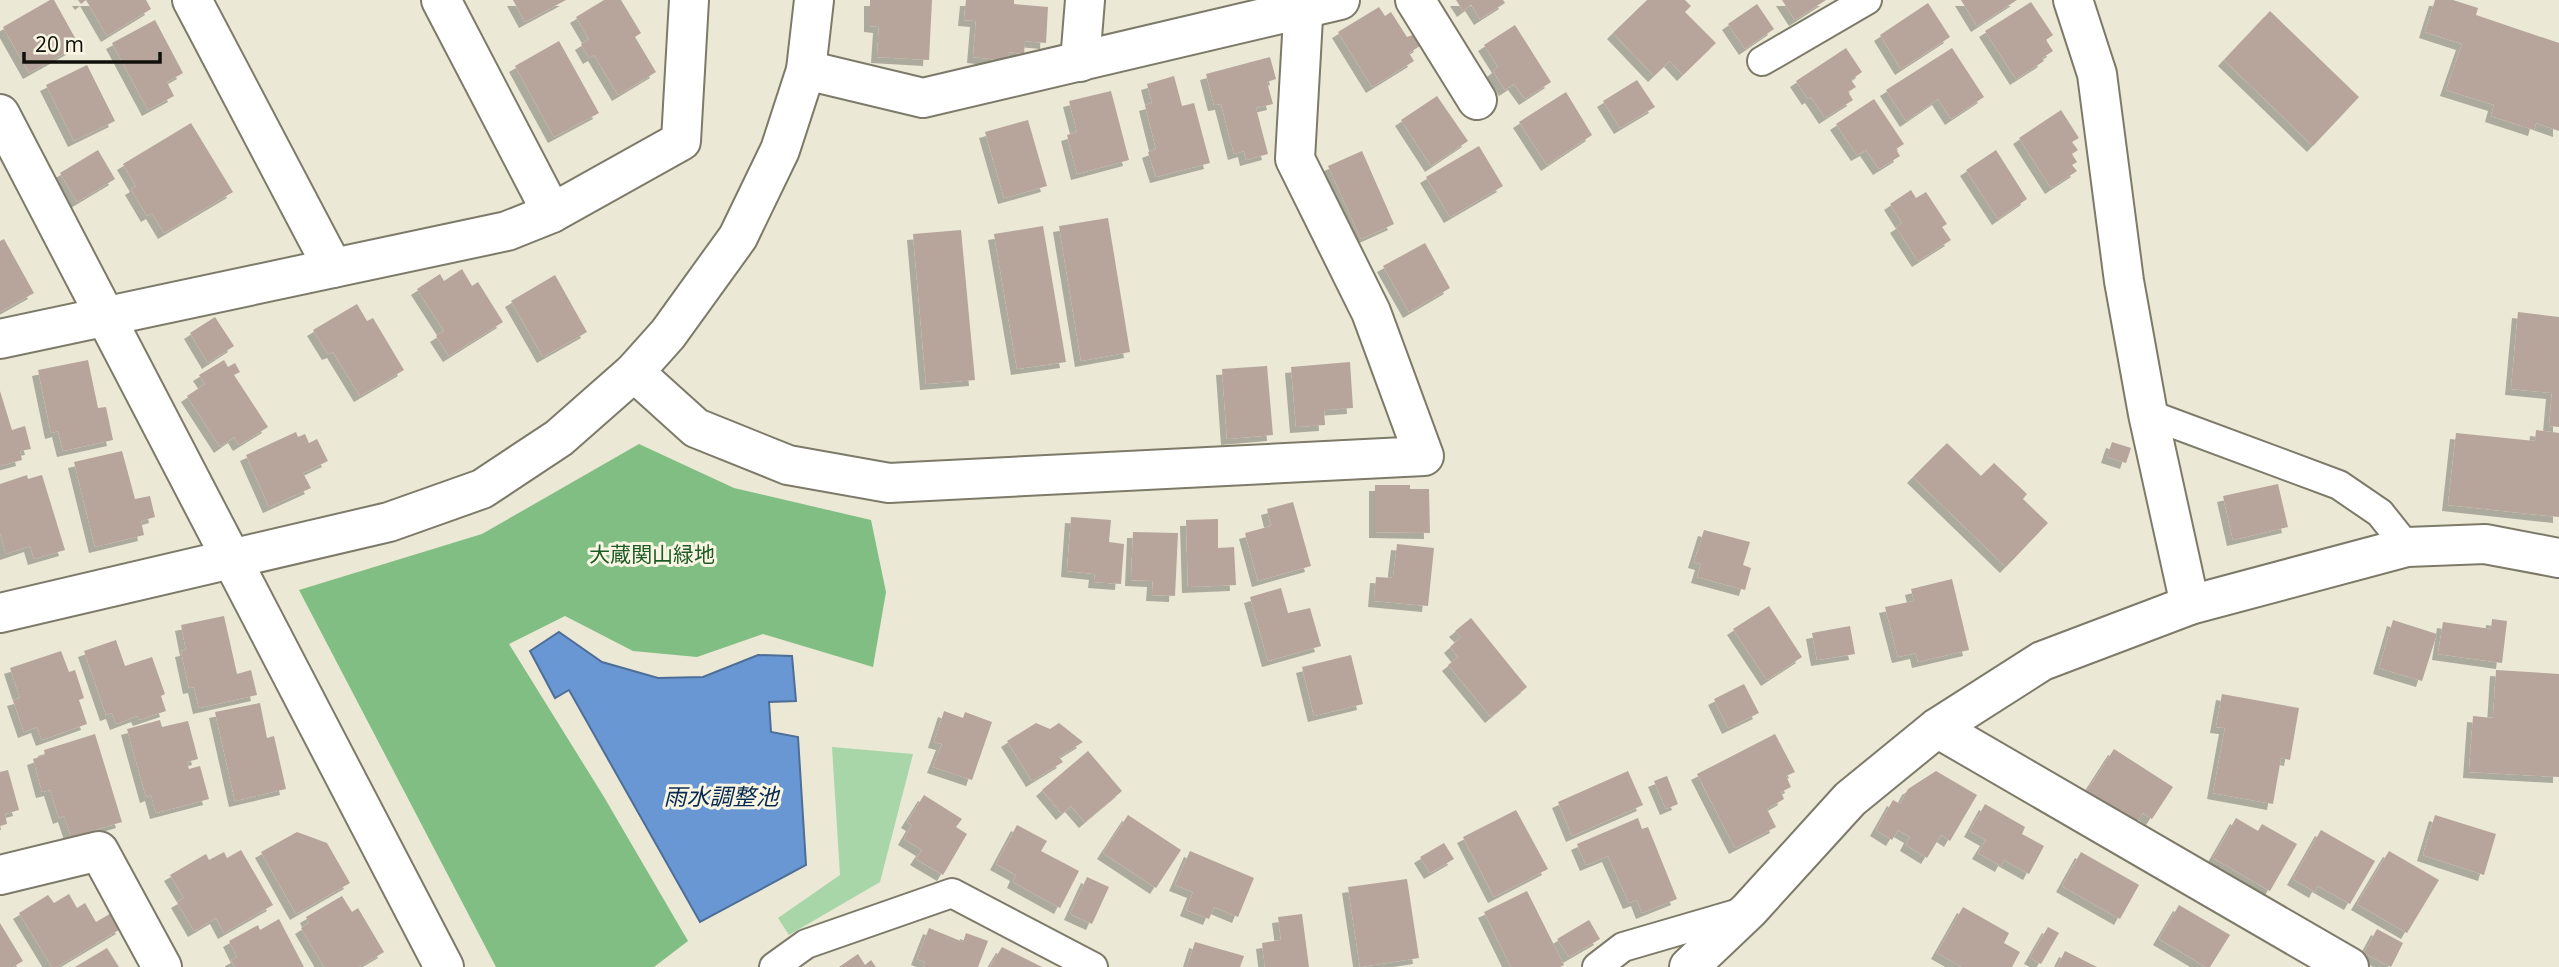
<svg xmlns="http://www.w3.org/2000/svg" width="2559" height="967" font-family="'Open Sans','Noto Sans JP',sans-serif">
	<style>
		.green { fill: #a8d6a9 }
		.forest { fill: #80be83 }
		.water { fill: #6897d4; stroke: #4e6e97; stroke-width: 2 }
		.building { fill: #b7a59c; filter: url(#shadow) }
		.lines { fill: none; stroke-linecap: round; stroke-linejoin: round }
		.service-casing { stroke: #7d7a69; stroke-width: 32 }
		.minor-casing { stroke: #7d7a69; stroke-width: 42 }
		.tertiary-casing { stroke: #7d7a69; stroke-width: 42 }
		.service { stroke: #fff; stroke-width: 28 }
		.minor { stroke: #fff; stroke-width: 38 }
		.tertiary { stroke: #fff; stroke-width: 38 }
		.labels { text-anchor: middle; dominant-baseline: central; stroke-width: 6; stroke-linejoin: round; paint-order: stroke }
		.park-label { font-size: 21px; fill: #1c5b24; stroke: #f8f5e3 }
		.water-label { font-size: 23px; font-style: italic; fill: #082950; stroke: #f8f5e3 }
	</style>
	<defs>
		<filter id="shadow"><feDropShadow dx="-6" dy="6" stdDeviation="0" flood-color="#0004"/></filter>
	</defs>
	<rect width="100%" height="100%" fill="#ebe8d5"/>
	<path class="green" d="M832 747 913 754 880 882 789 935 778 918 840 875Z"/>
	<path class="forest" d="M639 444 734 488 871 520 886 592 873 667 763 634 697 657 633 651 565 616 509 644 604 797 688 941 654 967H496L299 590 482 534Z"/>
	<path class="water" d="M559 632 602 662 658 678 703 677 758 655 792 656 796 701 769 702 771 732 798 737 806 865 700 922 569 690 555 698 530 651Z"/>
	<g class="building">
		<path d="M50 0H54L79 45 29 73 3 27Z"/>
		<path d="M78 0H146L151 9 107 36 86 0 81 4Z"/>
		<path d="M513 0H566L525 22Z"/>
		<path d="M604 0H621L641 33 635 37 656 72 618 95 594 55 589 58 581 44 589 39 576 17Z"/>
		<path d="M870 0H932L929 60 877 57 879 27 870 26Z"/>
		<path d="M966 0H1014V4L1048 7 1046 43 1025 41 1024 54 1009 52 1008 61 973 57 976 21 964 20Z"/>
		<path d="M1456 0H1503L1505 3 1480 19 1471 5 1463 11Z"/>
		<path d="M1647 0H1685L1691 6 1685 12 1716 43 1683 75 1670 61 1654 76 1613 33Z"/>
		<path d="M1782 0H1826L1795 20Z"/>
		<path d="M1961 0H2017L1977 26Z"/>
		<path d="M2435 0H2453L2478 8 2476 15 2559 43V131L2536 123 2534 130 2491 116 2494 105 2446 90 2462 44 2425 32Z"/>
		<path d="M2031 2 2053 35 2046 40 2053 51 2042 58 2044 61 2016 79 1985 31Z"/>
		<path d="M1928 3 1950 37 1901 69 1880 35Z"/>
		<path d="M1757 4 1774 29 1745 49 1728 24Z"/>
		<path d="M1379 7 1385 16 1391 12 1407 37 1413 35 1420 46 1409 53 1414 61 1372 87 1338 32Z"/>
		<path d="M2270 11 2359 97 2313 146 2224 60Z"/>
		<path d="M155 20 183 73 167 82 174 96 148 110 112 43Z"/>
		<path d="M1515 25 1551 82 1525 99 1514 84 1505 90 1493 71 1498 67 1484 45Z"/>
		<path d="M559 41 599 113 554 137 515 66Z"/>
		<path d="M1846 48 1862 72 1851 80 1856 87 1848 92 1853 100 1825 118 1811 97 1808 99 1796 81Z"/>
		<path d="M1952 48 1984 97 1951 119 1938 99 1906 121 1886 90Z"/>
		<path d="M1270 57 1276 79 1267 82 1273 104 1256 108 1268 154 1246 160 1244 151 1234 154 1221 104 1214 105 1206 74Z"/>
		<path d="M87 65 115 121 74 141 46 85Z"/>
		<path d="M1174 76 1182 106 1194 103 1210 163 1156 177 1148 152 1156 149 1145 105 1152 103 1147 84Z"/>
		<path d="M1637 80 1655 107 1620 128 1603 101Z"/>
		<path d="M1111 91 1129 160 1077 174 1067 135 1077 132 1069 101Z"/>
		<path d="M1566 92 1592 135 1547 165 1519 122Z"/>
		<path d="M1437 96 1468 141 1431 166 1401 120Z"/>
		<path d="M1874 99 1904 144 1896 149 1900 156 1879 169 1866 150 1857 155 1836 124Z"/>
		<path d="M2061 110 2079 138 2072 142 2078 150 2072 154 2077 162 2072 165 2077 171 2051 188 2019 138Z"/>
		<path d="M1028 120 1047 186 1004 198 985 132Z"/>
		<path d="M191 123 233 192 164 233 152 213 147 216 131 189 136 186 123 164Z"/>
		<path d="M1479 146 1503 186 1450 217 1426 177Z"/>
		<path d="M98 150 115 179 77 202 60 173Z"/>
		<path d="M1996 150 2027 199 1998 219 1966 170Z"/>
		<path d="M1362 151 1394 224 1361 239 1328 166Z"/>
		<path d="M1911 190 1916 198 1926 192 1947 224 1942 227 1951 240 1918 261 1896 227 1902 223 1890 204Z"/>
		<path d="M1108 218 1130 352 1081 361 1059 226Z"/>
		<path d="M1043 226 1066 362 1017 369 994 234Z"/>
		<path d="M961 230 975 380 926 384 913 234Z"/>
		<path d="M4 239 34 293 0 312V241Z"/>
		<path d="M1425 243 1450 288 1409 312 1383 266Z"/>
		<path d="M462 269 472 286 478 282 503 322 449 356 436 336 444 331 417 289 440 274 444 281Z"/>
		<path d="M555 275 587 332 543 357 511 301Z"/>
		<path d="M357 304 367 321 373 318 404 370 360 396 333 352 328 354 313 330Z"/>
		<path d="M2518 312 2559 317V427L2549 426 2552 393 2511 389Z"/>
		<path d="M215 317 234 346 208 363 190 333Z"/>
		<path d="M88 360 98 408 106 407 113 440 63 451 58 431 51 433 38 370Z"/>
		<path d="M224 360 228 367 235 363 240 372 234 375 268 427 239 445 234 437 220 447 187 396 205 384 199 375Z"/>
		<path d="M1350 362 1353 408 1324 410 1325 425 1296 427 1291 367Z"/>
		<path d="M1267 366 1273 435 1227 439 1222 369Z"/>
		<path d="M0 391 12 430 25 426 31 449 20 451 22 460 0 466Z"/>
		<path d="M2536 430 2559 433V517L2448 505 2456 433 2535 441Z"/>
		<path d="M296 432 298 437 305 434 309 443 317 439 328 461 303 473 311 488 269 507 246 455Z"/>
		<path d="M2112 442 2131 448 2126 463 2107 457Z"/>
		<path d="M1947 443 1981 476 1994 463 2027 494 2023 499 2048 523 2006 567 1913 477Z"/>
		<path d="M122 451 135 499 150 496 155 517 141 521 144 535 95 547 74 462Z"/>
		<path d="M27 475 28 479 42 475 65 550 34 559 30 546 6 554 0 533V484Z"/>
		<path d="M2278 484 2288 527 2233 540 2223 496Z"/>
		<path d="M1375 485H1410V489H1429L1430 533 1375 532Z"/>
		<path d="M1293 502 1311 566 1258 581 1245 533 1271 526 1267 509Z"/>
		<path d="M1071 517 1111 520 1109 542 1124 544 1121 584 1094 582 1095 574 1067 571Z"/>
		<path d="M1218 519V548L1234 547 1236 585 1188 587 1186 520Z"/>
		<path d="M1704 530 1750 542 1743 565 1751 568 1745 590 1697 577 1701 564 1694 562Z"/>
		<path d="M1133 532 1178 533 1175 596 1152 595 1153 581 1131 580Z"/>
		<path d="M1397 544 1434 548 1428 606 1374 601 1376 577 1393 578Z"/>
		<path d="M1952 579 1969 650 1918 662 1916 653 1898 657 1885 607 1914 601 1911 589Z"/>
		<path d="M1281 588 1288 613 1310 608 1321 646 1268 661 1250 597Z"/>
		<path d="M1769 606 1802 657 1767 680 1733 629Z"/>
		<path d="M224 616 237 674 251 670 257 695 199 708 194 687 189 688 181 651 186 650 181 625Z"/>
		<path d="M1471 618 1527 687 1491 717 1448 665 1458 657 1450 647 1461 637 1455 631Z"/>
		<path d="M2492 619 2507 621 2502 663 2438 654 2443 622 2491 629Z"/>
		<path d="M2393 620 2437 634 2422 681 2379 668Z"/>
		<path d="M1850 626 1855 654 1817 660 1812 633Z"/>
		<path d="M116 640 125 666 152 657 165 694 161 696 166 711 139 720 137 716 116 724 112 713 106 715 84 651Z"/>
		<path d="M61 651 69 672 75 670 84 698 79 700 87 724 42 740 37 727 24 732 13 700 20 698 10 668Z"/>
		<path d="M1351 655 1363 704 1314 716 1302 667Z"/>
		<path d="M2496 670 2559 674V777L2469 772 2473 716 2493 718Z"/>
		<path d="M1744 684 1759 713 1728 728 1714 699Z"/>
		<path d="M2222 694 2299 708 2290 760 2281 758 2273 804 2213 793 2225 728 2216 727Z"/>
		<path d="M260 703 267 738 274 736 286 789 235 801 215 712Z"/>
		<path d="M944 711 963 718 965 712 992 722 972 780 933 767 942 744 934 742Z"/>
		<path d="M160 720 162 727 188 721 198 759 187 762 189 769 200 766 209 799 156 813 151 795 146 797 127 729Z"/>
		<path d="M1036 723 1050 729 1059 723 1083 742 1059 757 1063 762 1032 781 1007 741Z"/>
		<path d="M95 734 122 822 71 837 64 816 59 818 50 790 42 792 33 759 45 755 44 750Z"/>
		<path d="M1775 734 1795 772 1786 776 1791 787 1781 792 1784 799 1767 809 1776 827 1735 848 1697 774Z"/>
		<path d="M2114 749 2173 787 2152 819 2143 813 2137 822 2117 809 2114 813 2085 794Z"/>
		<path d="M1088 751 1122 791 1085 822 1071 806 1062 814 1042 790Z"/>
		<path d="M8 770 19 810 5 814 7 824 0 826V772Z"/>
		<path d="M1628 771 1643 805 1572 836 1558 802Z"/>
		<path d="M1936 771 1977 795 1950 841 1941 835 1927 858 1906 845 1910 837 1898 830 1892 840 1876 830 1893 800 1900 804 1908 789Z"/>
		<path d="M1667 776 1678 804 1666 809 1654 781Z"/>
		<path d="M924 795 962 819 956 827 967 834 943 875 916 859 922 850 904 839 912 825 907 822Z"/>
		<path d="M1985 804 2025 827 2022 834 2044 846 2029 874 2004 860 2001 866 1978 853 1986 840 1970 831Z"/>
		<path d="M1516 810 1548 869 1494 897 1463 837Z"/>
		<path d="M1128 815 1181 850 1156 888 1103 853Z"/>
		<path d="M2435 815 2496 834 2484 875 2423 855Z"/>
		<path d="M1638 818 1642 829 1648 827 1677 899 1642 913 1637 900 1629 903 1608 856 1586 865 1577 844Z"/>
		<path d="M2236 818 2258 831 2262 824 2297 844 2270 891 2213 858Z"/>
		<path d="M1017 825 1047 841 1041 851 1079 871 1060 908 1013 882 1016 875 996 864Z"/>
		<path d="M2321 830 2375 861 2350 904 2318 886 2315 892 2293 879Z"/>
		<path d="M297 832 327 843 350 883 296 914 261 852Z"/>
		<path d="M1444 843 1454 859 1430 873 1420 857Z"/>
		<path d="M241 850 273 905 224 933 216 918 194 931 177 902 184 898 170 875 206 854 209 860 224 852 227 858Z"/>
		<path d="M1190 851 1254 878 1238 917 1214 907 1209 919 1186 910 1193 892 1175 885Z"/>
		<path d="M2389 851 2439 880 2407 933 2357 904Z"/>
		<path d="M2081 852 2139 885 2120 919 2062 886Z"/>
		<path d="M1087 877 1109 887 1092 924 1070 914Z"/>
		<path d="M1407 879 1419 958 1360 967 1348 887Z"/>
		<path d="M1527 891 1564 965 1560 967H1511L1484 912Z"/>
		<path d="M69 894 77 908 85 903 96 922 113 912 122 928 57 967H52L19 913 48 895 54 903Z"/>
		<path d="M342 896 352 912 358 908 384 952 359 967H324L301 928 309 923 306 917Z"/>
		<path d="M2179 905 2230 935 2210 967H2206L2159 939Z"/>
		<path d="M1963 907 2009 933 2004 943 2020 952 2012 967H1962L1937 953Z"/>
		<path d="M1302 914 1309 967H1265L1262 943 1281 940 1278 917Z"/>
		<path d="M279 919 304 967H235L231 960 237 957 229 941 258 925 260 930Z"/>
		<path d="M1589 920 1600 939 1569 957 1557 939Z"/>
		<path d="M0 923 23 961 13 967H0Z"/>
		<path d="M2048 927 2059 933 2041 964 2030 958Z"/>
		<path d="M929 928 963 942 966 933 988 941 978 967H923L925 962 917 959Z"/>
		<path d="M2377 929 2403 943 2391 967 2364 953Z"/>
		<path d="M1195 942 1244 956 1240 967H1187Z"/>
		<path d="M1002 947 1042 967H990Z"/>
		<path d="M107 948 119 967H75Z"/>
		<path d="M2065 951 2097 967H2057Z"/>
		<path d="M858 954 865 965 871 960 876 967H839Z"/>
	</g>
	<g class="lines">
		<g class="service-casing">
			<g id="service">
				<path d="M1762 61 1867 0"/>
				<path d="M2148 414 2339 485 2380 513 2407 547"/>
				<path d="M774 967 806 944 952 893 1093 967"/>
				<path d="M1597 967 1623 947 1743 912"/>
			</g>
		</g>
		<g class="minor-casing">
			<g id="minor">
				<path d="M192 0 333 268"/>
				<path d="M441 0 552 213"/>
				<path d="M1415 0 1477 100"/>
				<path d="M2073 0 2097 74 2124 281 2148 414 2190 605"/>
				<path d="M1080 62 1085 0"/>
				<path d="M806 70 923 98 1340 0"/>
				<path d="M0 114 444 967"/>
				<path d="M0 339 507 231 552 213 681 141 689 0"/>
				<path d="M634 372 696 428 788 465 889 483 1424 456 1371 312 1295 159 1304 0"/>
				<path d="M1937 728 2349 967"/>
				<path d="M0 875 99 851 162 967"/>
				<path d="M1689 967 1749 910 1850 799 1937 728 2042 661 2190 605 2407 547 2485 544 2559 558"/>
			</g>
		</g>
		<g class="tertiary-casing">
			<path id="tertiary" d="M0 613 389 522 482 489 559 438 634 372 668 334 738 237 780 150 806 70 814 0"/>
		</g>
		<use href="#service" class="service"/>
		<use href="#minor" class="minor"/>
		<use href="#tertiary" class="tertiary"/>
	</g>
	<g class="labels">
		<g class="park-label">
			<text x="652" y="554">大蔵関山緑地</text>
		</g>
		<g class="water-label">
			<text x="721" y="796">雨水調整池</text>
		</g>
	</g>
	<path d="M24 52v10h136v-10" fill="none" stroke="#100f09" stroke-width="3.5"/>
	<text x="35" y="52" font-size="21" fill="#100f09" stroke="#f8f5e3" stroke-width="5" paint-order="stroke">20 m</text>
</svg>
